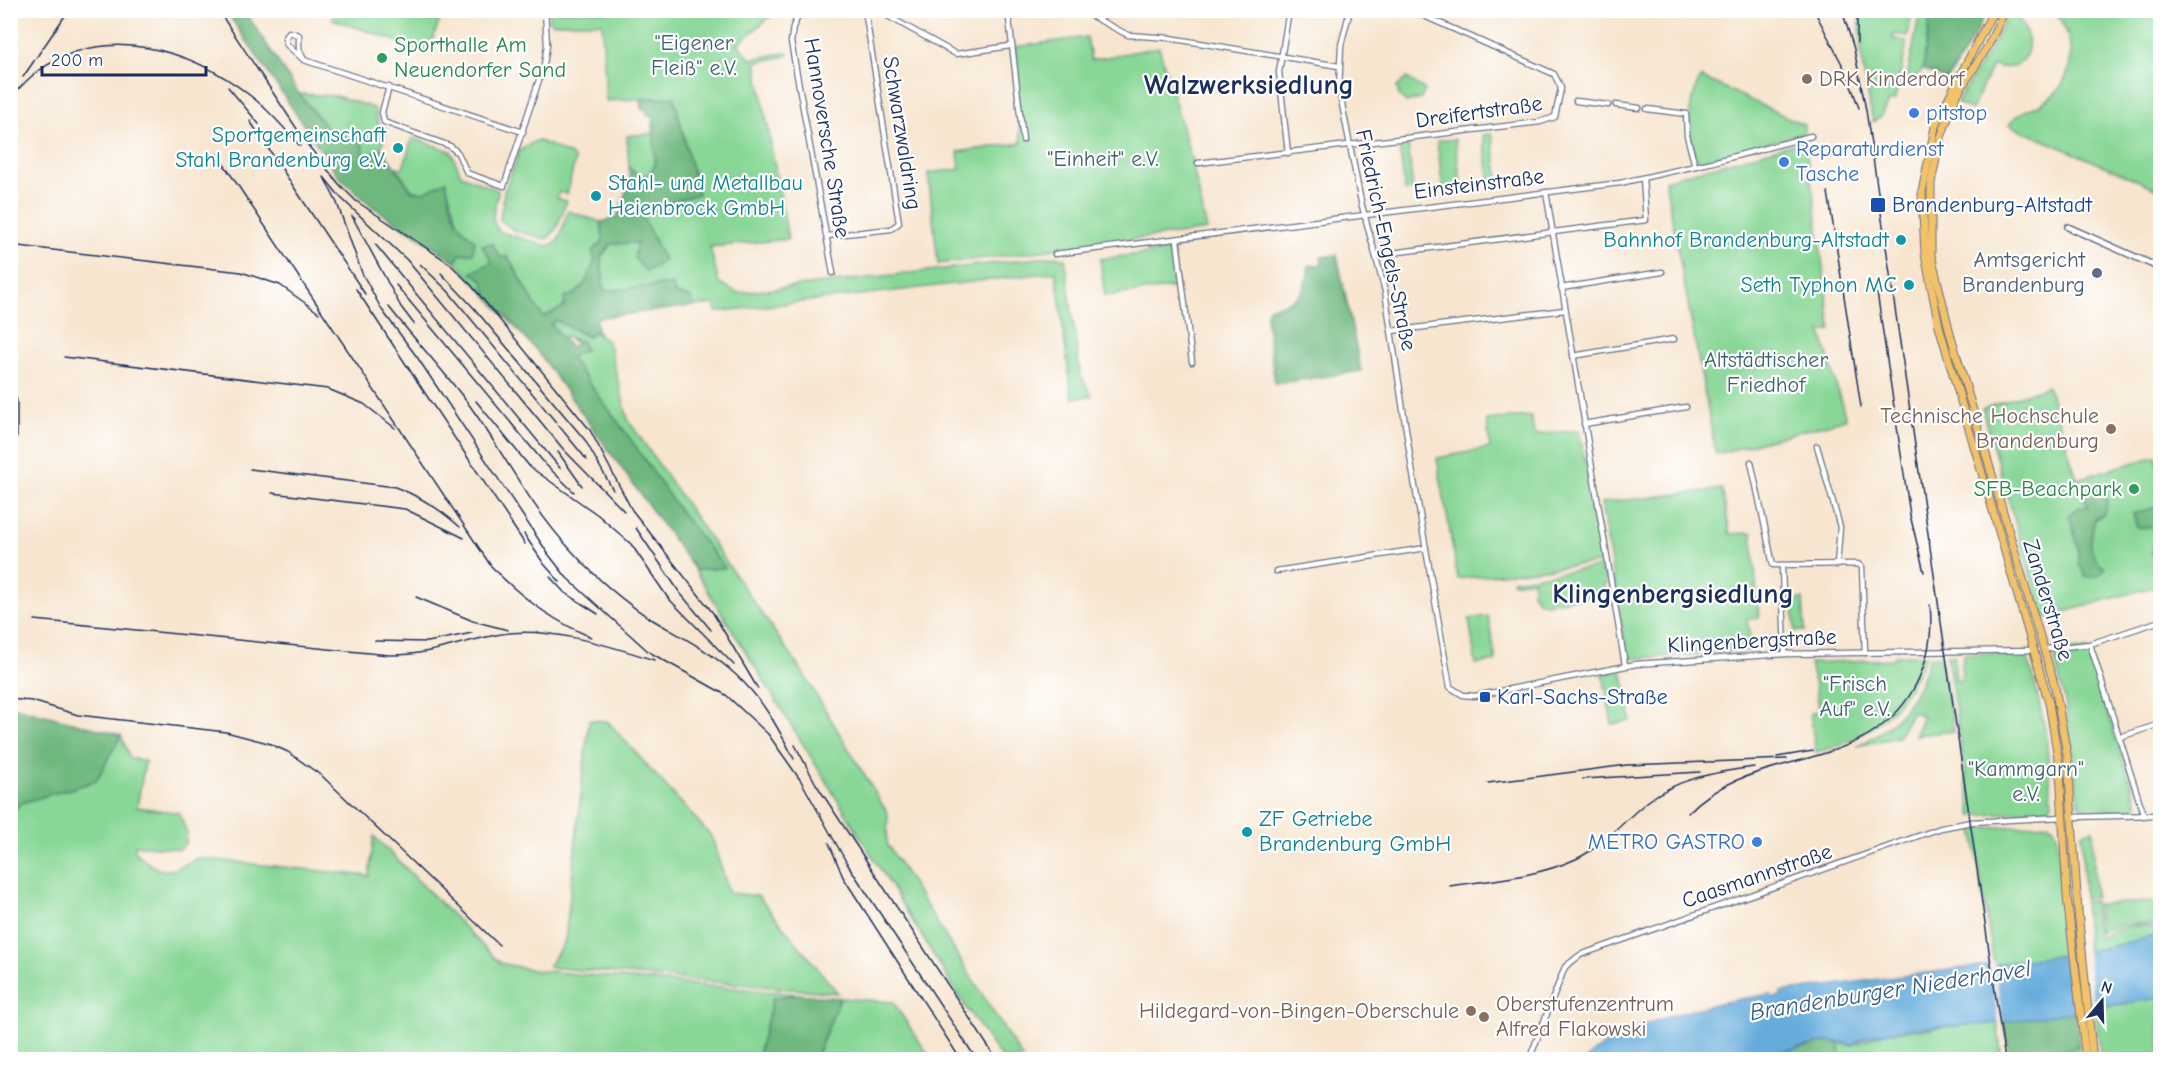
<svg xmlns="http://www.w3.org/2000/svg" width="2171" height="1070" font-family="'Comic Neue',sans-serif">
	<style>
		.green { fill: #88d796; stroke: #52837a; stroke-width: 1.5 }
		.forest { fill: #6eb87f; stroke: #44746e; stroke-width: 1.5 }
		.water { fill: #65acdc; stroke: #406e9d; stroke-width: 1.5 }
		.pier { fill: #f7e5cf }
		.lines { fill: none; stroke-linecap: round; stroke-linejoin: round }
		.minor-casing { stroke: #686f86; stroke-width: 7 }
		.tertiary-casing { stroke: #686f86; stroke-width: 8 }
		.primary-casing { stroke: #686f86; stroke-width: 9 }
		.minor { stroke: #fff; stroke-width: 4.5 }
		.tertiary { stroke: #fff; stroke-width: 5 }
		.primary { stroke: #f2c26a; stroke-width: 7 }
		.rail { stroke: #1b2f5e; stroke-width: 1.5 }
		.leisure-dot { fill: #2e9e5b; stroke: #fff; stroke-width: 2 }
		.education-dot { fill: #8d6e63; stroke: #fff; stroke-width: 2 }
		.shop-dot { fill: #3f7fe0; stroke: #fff; stroke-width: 2 }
		.culture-dot { fill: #0f9aa8; stroke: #fff; stroke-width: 2 }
		.transit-dot { fill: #1a4fb4; stroke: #fff; stroke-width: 2 }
		.service-dot { fill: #5c6f8a; stroke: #fff; stroke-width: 2 }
		.labels { text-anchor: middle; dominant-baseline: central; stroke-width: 4.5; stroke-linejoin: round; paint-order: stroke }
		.park-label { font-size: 22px; fill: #3c616f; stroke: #fff }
		.leisure-label { font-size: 22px; fill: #27864d; stroke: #fff; text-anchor: start }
		.education-label { font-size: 22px; fill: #785e54; stroke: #fff; text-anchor: start }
		.street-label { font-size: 22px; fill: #1b2f5e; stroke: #fff }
		.shop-label { font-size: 22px; fill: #366cbe; stroke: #fff; text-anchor: start }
		.culture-label { font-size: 22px; fill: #0d838f; stroke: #fff; text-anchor: end }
		.transit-label { font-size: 22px; fill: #164399; stroke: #fff; text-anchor: start }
		.service-label { font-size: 22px; fill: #4e5e75; stroke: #fff; text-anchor: end }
		.water-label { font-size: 24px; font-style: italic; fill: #355b8a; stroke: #fff }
		.district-label { font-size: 28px; font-weight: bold; fill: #1b2f5e; stroke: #fff }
	</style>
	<rect width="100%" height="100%" fill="#fff"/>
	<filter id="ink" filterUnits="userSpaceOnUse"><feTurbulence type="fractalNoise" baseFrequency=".0167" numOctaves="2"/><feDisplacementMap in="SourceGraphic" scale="12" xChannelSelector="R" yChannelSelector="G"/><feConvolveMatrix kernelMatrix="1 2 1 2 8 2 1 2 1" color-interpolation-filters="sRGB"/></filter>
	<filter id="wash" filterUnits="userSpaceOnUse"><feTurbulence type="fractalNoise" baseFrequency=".008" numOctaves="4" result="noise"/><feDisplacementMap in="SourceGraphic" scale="24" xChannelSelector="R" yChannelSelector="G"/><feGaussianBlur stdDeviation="1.35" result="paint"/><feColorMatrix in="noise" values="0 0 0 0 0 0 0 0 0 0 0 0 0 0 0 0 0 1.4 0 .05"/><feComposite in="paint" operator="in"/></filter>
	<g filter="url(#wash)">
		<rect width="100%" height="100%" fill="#f7e5cf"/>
		<g class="green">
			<path d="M335 11V10L443 11 428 52 332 19Z"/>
			<path d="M549 11H777L738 44 751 59 787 52 788 56 756 62 788 239 710 247 719 283 738 293 1056 256 1065 259 1080 374 1092 396 1072 398 1056 272 716 312 715 304 694 306 690 297 674 294 673 285 604 292 601 257 611 244 637 243 647 272 640 211 698 194 674 97 606 101 602 23H553L549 21Z"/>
			<path d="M1859 11H1912L1908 36 1894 34 1893 38 1907 42 1895 100 1889 101 1882 116 1873 122 1862 63Z"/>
			<path d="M1920 11H1931L1923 69 1908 85 1906 83Z"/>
			<path d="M2009 11H2017L2015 15C2039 39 2029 78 1992 65L1972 110 1957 103 1995 40Z"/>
			<path d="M2054 11H2160V190L2009 125C2018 111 2030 110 2044 102 2078 80 2077 40 2054 11Z"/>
			<path d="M1087 37 1091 60 1159 47 1191 158 1207 230 938 264 928 173 960 169 958 152 1021 143 1015 47Z"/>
			<path d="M1701 77 1804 125V133L1698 162C1686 133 1686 105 1701 77Z"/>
			<path d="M1407 78 1425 90 1421 99 1406 102 1399 95 1397 87Z"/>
			<path d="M299 94 336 96 374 108 379 125 387 130 381 148 365 159 334 137Z"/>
			<path d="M656 133 655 165 649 175H638L629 168 627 136Z"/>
			<path d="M1492 134 1499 182 1490 183 1483 135Z"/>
			<path d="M412 138 451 151 461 175 498 190C497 206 486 220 501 232L548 246 558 241 568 211 601 222C602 228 604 235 603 241 599 269 571 310 543 318 530 297 521 277 508 257L480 270 488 297 456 262C469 238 451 206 446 182L424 192 412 191 396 167 403 168Z"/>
			<path d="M1455 139 1461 186 1443 189 1437 141Z"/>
			<path d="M537 140 571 155 575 160 567 194 559 192 557 198 566 201C562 214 558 232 546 239L515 231 500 220 504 192 520 150Z"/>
			<path d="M1804 141 1815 205 1831 330 1821 332 1846 419 1716 454 1665 180Z"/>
			<path d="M1408 144 1413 190 1405 191 1399 145Z"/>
			<path d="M1173 250 1177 287 1105 296 1100 259Z"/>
			<path d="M555 320 589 337 594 331 608 341 628 420 803 673 888 814 887 844 1023 1059H1002L967 1009 695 570 724 567 676 507 631 440 569 356 582 342 566 336 563 340 551 324Z"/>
			<path d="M2048 386 2077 479 2156 456 2160 471V506L2133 514 2152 528 2160 541 2152 555 2160 559V585L2043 618 1982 409Z"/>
			<path d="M1531 416 1534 435 1579 430 1604 562 1458 579 1437 458 1490 448 1487 420Z"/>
			<path d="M1722 489 1730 534 1752 533 1759 618 1747 619 1752 650 1627 659 1601 503Z"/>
			<path d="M1604 566V570L1600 571 1605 577 1606 584 1597 595 1545 603 1538 601 1532 593 1534 580 1513 583 1512 580Z"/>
			<path d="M1803 599 1805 631H1795L1793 600Z"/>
			<path d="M1488 616 1496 661 1476 664 1469 619Z"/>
			<path d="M2087 649 2138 805 2135 810H2091L2084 809 2079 804 2065 701 2055 660C2062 650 2075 649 2087 649Z"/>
			<path d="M2006 653 2007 655H2026L2032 671 2046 734 2052 804 2045 810 1972 816 1947 655H1954L1956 681 1961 680 1963 654Z"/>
			<path d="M1895 655H1926C1904 705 1872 740 1816 752L1810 713 1820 711 1810 663 1893 659Z"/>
			<path d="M1930 656H1940L1954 731 1915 735 1923 716 1912 711 1898 737 1857 746C1897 727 1918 698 1930 656Z"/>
			<path d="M1620 671 1623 674 1631 721 1612 724 1603 674Z"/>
			<path d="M589 720 607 721 712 837 729 893 758 896 838 993 548 967 565 941Z"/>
			<path d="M121 735 130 758 145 761 137 807 179 813 187 833 186 843 180 849 135 845V851C160 876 167 875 197 858L369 876 374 836 500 963 532 970 798 994 773 998 757 1059 11 1060V813L21 803 96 781Z"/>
			<path d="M2048 824 2053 826 2057 834 2068 955 1994 965 1973 829Z"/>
			<path d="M2093 830 2095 897 2084 899 2082 833Z"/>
			<path d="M2094 901 2098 939C2118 927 2134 923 2157 928L2160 935 2088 952 2084 902Z"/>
			<path d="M2158 902 2160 924C2137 924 2121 922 2100 933L2097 904Z"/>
			<path d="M2160 997V1059H2101L2095 1009Z"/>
			<path d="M840 998 893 1002 931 1059 815 1060Z"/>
			<path d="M1997 1022 2002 1059H1842L1839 1044 1853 1045 1884 1033Z"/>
			<path d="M2079 1045 2080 1059 2032 1060 2036 1052 2054 1058Z"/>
		</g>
		<g class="forest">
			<path d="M1931 10 1986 11 1976 33 1947 80 1923 69Z"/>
			<path d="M226 11H245L299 94 334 137 361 136 365 159 381 148 412 191 424 192 446 181C451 208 453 224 475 240L473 253 460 254 456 262 373 207 339 177Z"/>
			<path d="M674 97 698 194 640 211 664 260 647 272 634 258 637 243 611 244 601 257 604 291 673 284 674 294 690 297 694 306 596 318 598 335 594 331 589 337 556 320 551 324 570 347 577 344 570 339 582 342 585 350 570 357 631 440 676 506 725 568 695 570 537 351 488 297 482 279 471 273 492 262 482 245 492 243 500 257H508C520 277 530 297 543 317L564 307 565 297C584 294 588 277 595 261L592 251 603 241 601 222 617 218 630 180 629 168 638 175H649L655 165 653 116 647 115V109H642L641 99Z"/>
			<path d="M1337 255 1361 371 1275 384 1266 316 1269 308C1298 301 1305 296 1309 266L1322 264 1321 257Z"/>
			<path d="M2096 485 2104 486 2107 502 2104 514 2095 519C2090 537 2087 557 2105 568 2100 576 2095 578 2085 577L2079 563 2078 546 2069 515 2078 508 2088 506 2083 496Z"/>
			<path d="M2160 506V559L2152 555 2153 547 2160 541 2152 528 2137 527 2133 514Z"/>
			<path d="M11 706 121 735 96 781 21 803 11 813Z"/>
			<path d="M798 994 840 998 815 1059H757L773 998Z"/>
			<path d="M2075 1011 2079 1045 2054 1058 2037 1052 2032 1059H2010L2004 1021Z"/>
			<path d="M1831 1041 1839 1044 1842 1059 1708 1060 1789 1050Z"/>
		</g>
		<path class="water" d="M2160 935V997L2158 998C2102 1007 2045 1017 1989 1024 1959 1027 1873 1025 1853 1045L1831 1041 1789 1050 1708 1060H1585C1625 1021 1716 1002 1771 994L1772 998 1781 996V992L2087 952Z"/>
		<g class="pier">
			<path d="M2087 949 2094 1012 2075 1014 2068 952Z"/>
			<path d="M1994 962 2003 1025H1999L1989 963Z"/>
		</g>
	</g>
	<g filter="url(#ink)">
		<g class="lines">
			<g class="minor-casing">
				<g id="minor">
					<path d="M801 10 793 27 791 42 833 273"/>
					<path d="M877 10 956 54 1010 46"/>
					<path d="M1008 10 1023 140"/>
					<path d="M1080 10 1128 35 1169 38 1339 66"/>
					<path d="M1350 10 1341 45 1339 89 1361 202 1385 291 1412 469 1450 687 1463 695 1475 696 1636 664 1785 654 2034 650"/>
					<path d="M289 32 299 35V49L304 60 287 45 285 39Z"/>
					<path d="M304 60 523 132"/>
					<path d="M389 87 382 112 384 122 450 146 458 153 467 173 504 186 544 65 547 45 545 10"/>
					<path d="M1576 101 1608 105"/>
					<path d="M1616 105 1639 108"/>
					<path d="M1647 109 1686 114 1687 136 1695 166"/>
					<path d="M1288 153 1279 72 1289 10"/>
					<path d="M1198 163 1540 122 1555 117 1561 88 1554 74 1411 10"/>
					<path d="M1546 192 1625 665"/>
					<path d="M827 236 891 229 899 223 865 10"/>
					<path d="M1177 240 1192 362"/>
					<path d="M1055 254 1620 183 1713 162 1811 136"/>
					<path d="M1376 255 1646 220 1643 178"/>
					<path d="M1561 288 1662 272"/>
					<path d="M1391 331 1565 310"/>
					<path d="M1573 356 1674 339"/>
					<path d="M1584 424 1686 407"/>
					<path d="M1817 446 1840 527 1837 565"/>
					<path d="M1751 462 1773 565 1858 564 1862 567 1865 653"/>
					<path d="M1782 567 1785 654"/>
					<path d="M1276 571 1426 548"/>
					<path d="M2090 644 2144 816"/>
					<path d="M2045 649 2090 644 2160 621"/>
					<path d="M2120 737 2160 724"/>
					<path d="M2072 817 2160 815"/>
					<path d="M1529 1060 1565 967 1580 955 1941 828 1971 822 2063 817"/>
				</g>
			</g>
			<g class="tertiary-casing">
				<path id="tertiary" d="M2068 227 2160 268"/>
			</g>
			<g class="primary-casing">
				<g id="primary">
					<path d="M1994 10 1936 122 1922 192 1925 255 1939 326 2049 703 2060 770 2067 897 2086 1060"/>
					<path d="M2005 10 1988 46 1956 96 1940 140 1931 183V255L1950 333 2055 687 2068 760 2078 911 2093 1060"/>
				</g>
			</g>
			<use href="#minor" class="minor"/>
			<use href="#tertiary" class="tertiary"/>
			<use href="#primary" class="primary"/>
			<g class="rail">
				<path d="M218 10 307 144 339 184 356 201 449 263 472 286 590 430 632 510 713 613 758 689"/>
				<path d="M1814 10 1846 72 1859 108"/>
				<path d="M1842 10 1854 49 1866 110 2005 1060"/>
				<path d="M1857 10V43"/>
				<path d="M23 77 69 10"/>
				<path d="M228 87 259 124"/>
				<path d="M10 98C19 89 27 79 37 72 104 22 192 49 252 97 270 111 286 130 300 146"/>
				<path d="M250 121 365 294"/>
				<path d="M217 154 491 566C520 597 551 620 591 637"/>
				<path d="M1828 192 1861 407"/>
				<path d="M355 219 352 216 401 307 414 324"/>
				<path d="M375 244 560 468"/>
				<path d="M10 245 241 272 280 285 319 313"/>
				<path d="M420 264 448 291 587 460"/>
				<path d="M441 273 473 307 585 440 613 490"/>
				<path d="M396 285 546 465 574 492"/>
				<path d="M356 289 525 544"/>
				<path d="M1877 292 1910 515 1924 572"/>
				<path d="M389 307C417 343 449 376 475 413 506 458 532 508 569 548 593 575 621 600 651 619 680 636 710 651 735 674 762 698 778 727 794 759"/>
				<path d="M64 357 328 389 364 404 395 428"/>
				<path d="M10 370 17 402V437"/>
				<path d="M476 401 530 467 598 515 631 544 668 598 734 665"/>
				<path d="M558 452 582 486"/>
				<path d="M250 469 395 487C420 496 440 509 460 527"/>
				<path d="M272 493 405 509 464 538"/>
				<path d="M624 511 564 450 407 260 341 198 324 177 337 203 362 273 382 310 417 357 549 555 567 578 649 652 726 695 768 734 801 781 848 865 977 1060"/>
				<path d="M636 528 680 593 711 630"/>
				<path d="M524 534 544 564 560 582"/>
				<path d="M550 577 564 592 598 614"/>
				<path d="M416 597 473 621 508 630"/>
				<path d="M35 620 389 655C427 656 459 642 496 635 544 625 608 645 654 660"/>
				<path d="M375 641 428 642 472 633"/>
				<path d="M10 699 32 701 78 715 226 732 268 743 288 752 322 776 499 945"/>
				<path d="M795 745 816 784 997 1060"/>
				<path d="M1777 757 1813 751"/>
				<path d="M1583 779 1700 772"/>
				<path d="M1488 783 1627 765 1787 759"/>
				<path d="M1688 813C1750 746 1865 777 1914 688 1928 662 1933 634 1930 605"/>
				<path d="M829 843 843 877 961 1060"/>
				<path d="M1450 886C1491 880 1537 877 1576 859 1604 846 1623 821 1647 802 1677 778 1717 772 1754 767"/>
			</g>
		</g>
	</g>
	<g class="leisure-dot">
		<circle cx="382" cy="58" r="6"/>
		<circle cx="2134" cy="489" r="6"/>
	</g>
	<g class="education-dot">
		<circle cx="1807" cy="79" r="6"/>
		<circle cx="2111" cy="429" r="6"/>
		<circle cx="1471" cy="1011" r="6"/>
		<circle cx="1484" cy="1017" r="6"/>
	</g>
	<g class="shop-dot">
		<circle cx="1914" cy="113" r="6"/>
		<circle cx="1784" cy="162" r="6"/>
		<circle cx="1757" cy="842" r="6"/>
	</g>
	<g class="culture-dot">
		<circle cx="398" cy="148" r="6"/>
		<circle cx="596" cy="196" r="6"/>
		<circle cx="1901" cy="240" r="6"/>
		<circle cx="1909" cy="285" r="6"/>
		<circle cx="1247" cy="832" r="6"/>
	</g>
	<g class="transit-dot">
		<rect x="1870" y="197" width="16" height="16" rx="3"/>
		<rect x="1479" y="691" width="12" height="12" rx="3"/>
	</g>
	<circle class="service-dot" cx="2097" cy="273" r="6"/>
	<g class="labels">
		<g class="park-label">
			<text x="694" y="43">"Eigener<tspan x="694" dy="25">Fleiß" e.V.</tspan></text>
			<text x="1103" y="159">"Einheit" e.V.</text>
			<text x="1766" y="360">Altstädtischer<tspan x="1766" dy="25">Friedhof</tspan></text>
			<text x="1855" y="684">"Frisch<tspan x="1855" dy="25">Auf" e.V.</tspan></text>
			<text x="2026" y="769">"Kammgarn"<tspan x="2026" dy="25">e.V.</tspan></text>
		</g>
		<g class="leisure-label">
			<text x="394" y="45">Sporthalle Am<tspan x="394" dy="25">Neuendorfer Sand</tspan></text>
			<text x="2122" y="489" text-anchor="end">SFB-Beachpark</text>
		</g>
		<g class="education-label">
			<text x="1819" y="79">DRK Kinderdorf</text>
			<text x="2099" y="416" text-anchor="end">Technische Hochschule<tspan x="2099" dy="25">Brandenburg</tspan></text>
			<text x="1496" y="1004">Oberstufenzentrum<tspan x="1496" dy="25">Alfred Flakowski</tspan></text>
			<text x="1459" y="1011" text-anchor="end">Hildegard-von-Bingen-Oberschule</text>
		</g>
		<g class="street-label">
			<text transform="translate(1479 112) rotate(-8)">Dreifertstraße</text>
			<text transform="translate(902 133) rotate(81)">Schwarzwaldring</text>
			<text transform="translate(827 138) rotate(81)">Hannoversche Straße</text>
			<text transform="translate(1479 184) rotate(-7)">Einsteinstraße</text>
			<text transform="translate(1386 240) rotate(78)">Friedrich-Engels-Straße</text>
			<text transform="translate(2048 600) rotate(73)">Zanderstraße</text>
			<text transform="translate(1752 641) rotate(-3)">Klingenbergstraße</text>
			<text transform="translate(1757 876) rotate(-19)">Caasmannstraße</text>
		</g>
		<g class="shop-label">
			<text x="1926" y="113">pitstop</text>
			<text x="1796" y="149">Reparaturdienst<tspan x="1796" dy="25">Tasche</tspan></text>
			<text x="1745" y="842" text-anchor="end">METRO GASTRO</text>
		</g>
		<g class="culture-label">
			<text x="386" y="135">Sportgemeinschaft<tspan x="386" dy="25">Stahl Brandenburg e.V.</tspan></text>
			<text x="608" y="183" text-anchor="start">Stahl- und Metallbau<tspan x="608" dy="25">Heienbrock GmbH</tspan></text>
			<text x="1889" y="240">Bahnhof Brandenburg-Altstadt</text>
			<text x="1897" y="285">Seth Typhon MC</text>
			<text x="1259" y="819" text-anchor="start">ZF Getriebe<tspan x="1259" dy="25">Brandenburg GmbH</tspan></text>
		</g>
		<g class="transit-label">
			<text x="1892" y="205">Brandenburg-Altstadt</text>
			<text x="1497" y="697">Karl-Sachs-Straße</text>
		</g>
		<g class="service-label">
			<text x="2085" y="260">Amtsgericht<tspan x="2085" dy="25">Brandenburg</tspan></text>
		</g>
		<g class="water-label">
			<text transform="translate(1890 990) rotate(-9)">Brandenburger Niederhavel</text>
		</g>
		<g class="district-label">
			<text x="1249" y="85">Walzwerksiedlung</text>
			<text x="1673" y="594">Klingenbergsiedlung</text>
		</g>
	</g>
	<rect width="2171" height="1070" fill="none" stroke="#fff" stroke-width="36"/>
	<g transform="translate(2102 1001) rotate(19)" stroke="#ffffff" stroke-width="4.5" paint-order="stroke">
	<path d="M0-4.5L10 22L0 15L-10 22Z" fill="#1b2f5e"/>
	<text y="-9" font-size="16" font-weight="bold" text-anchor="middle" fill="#1b2f5e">N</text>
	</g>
	<path d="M42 66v9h164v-9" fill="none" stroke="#1b2f5e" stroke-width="3"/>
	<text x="51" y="66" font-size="18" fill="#1b2f5e" stroke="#ffffff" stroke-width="4.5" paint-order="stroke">200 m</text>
</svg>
